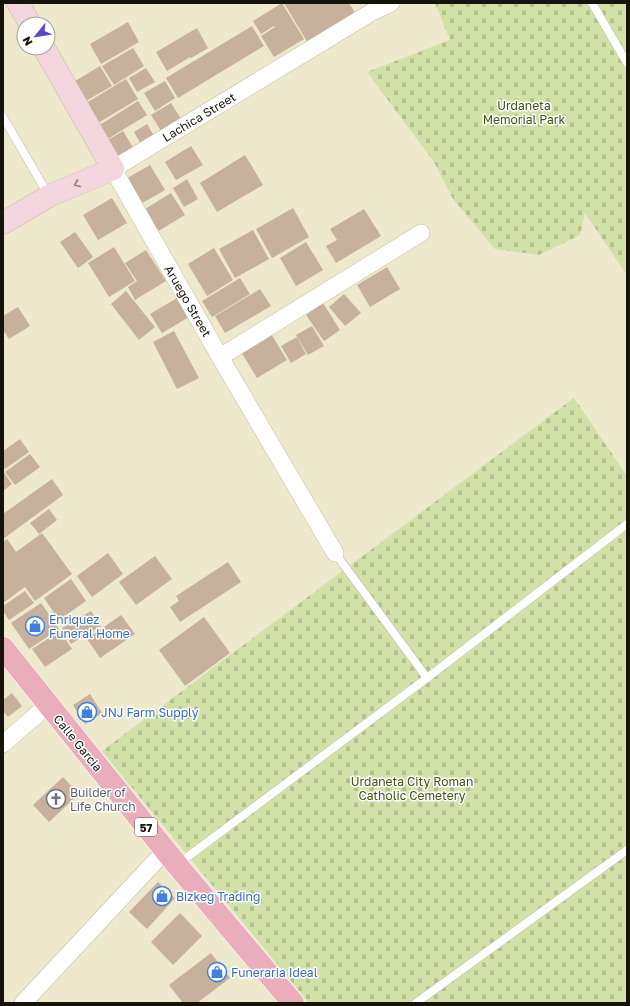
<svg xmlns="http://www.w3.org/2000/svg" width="630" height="1006" font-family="'Golos Text',sans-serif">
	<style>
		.cemetery { fill: url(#cemetery-stones) }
		.building { fill: #c7b19c }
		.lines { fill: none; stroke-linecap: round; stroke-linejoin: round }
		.lane-casing { stroke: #c3bda1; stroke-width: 9 }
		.street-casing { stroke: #c3bda1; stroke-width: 18 }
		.secondary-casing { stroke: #c3bda1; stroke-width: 23 }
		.primary-casing { stroke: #fff; stroke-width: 23 }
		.lane { stroke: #fff; stroke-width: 8 }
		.street { stroke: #fff; stroke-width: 17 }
		.secondary { stroke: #f4d6de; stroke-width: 22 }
		.primary { stroke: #e9adbc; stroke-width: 22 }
		.oneway { stroke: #907f7f }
		.labels { text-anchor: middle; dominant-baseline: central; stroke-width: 3; stroke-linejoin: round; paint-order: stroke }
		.shield { fill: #fff; stroke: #5c5a54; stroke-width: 1 }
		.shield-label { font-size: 11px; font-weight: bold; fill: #16140a }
		.park-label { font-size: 12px; fill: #435011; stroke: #fff }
		.street-label { font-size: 12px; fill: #16140a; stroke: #fff }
		.shop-label { font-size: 12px; fill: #366cbe; stroke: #fff; text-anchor: start }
		.worship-label { font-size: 12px; fill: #5b616d; stroke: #fff; text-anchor: start }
	</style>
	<defs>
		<pattern id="cemetery-stones" width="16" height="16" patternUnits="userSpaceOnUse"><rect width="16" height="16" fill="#d1e1a7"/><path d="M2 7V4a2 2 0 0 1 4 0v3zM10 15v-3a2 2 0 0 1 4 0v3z" fill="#b3c08e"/></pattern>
	</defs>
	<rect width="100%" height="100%" fill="#eee8cc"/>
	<g class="cemetery">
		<path d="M435 3H627V275L585 213 580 235 539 255 495 249 453 199 434 162 367 72 450 40Z"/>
		<path d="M574 398 627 476V1003H309L102 751Z"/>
	</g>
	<g class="building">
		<path d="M282 3 304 39 274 57 261 36 275 27 274 26 261 34 253 21Z"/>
		<path d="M284 3H349L356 14 308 43Z"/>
		<path d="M128 22 139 42 101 64 90 44Z"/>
		<path d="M252 26 264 46 178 98 166 78Z"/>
		<path d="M197 28 208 48 191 58 190 57 167 71 156 52Z"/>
		<path d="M133 48 144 66 114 85 102 66Z"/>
		<path d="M100 66 112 86 84 102 72 83Z"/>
		<path d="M146 68 155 82 137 92 129 78Z"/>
		<path d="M126 79 138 99 98 123 86 103Z"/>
		<path d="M165 81 175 98 155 111 144 93Z"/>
		<path d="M138 101 147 115 106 140 98 126Z"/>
		<path d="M171 103 181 119 161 131 151 115Z"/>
		<path d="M147 124 154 136 141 144 134 132Z"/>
		<path d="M123 131 134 149 117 159 106 141Z"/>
		<path d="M191 146 203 165 176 180 165 162Z"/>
		<path d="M245 155 263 185 217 212 200 183Z"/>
		<path d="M150 165 165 190 139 205 124 180Z"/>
		<path d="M187 179 198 199 184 207 173 188Z"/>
		<path d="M171 193 185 215 155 233 142 211Z"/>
		<path d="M112 198 127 223 98 240 83 215Z"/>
		<path d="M293 208 309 237 272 258 256 229Z"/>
		<path d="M364 209 381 236 336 263 326 246 337 240 330 229Z"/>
		<path d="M253 230 269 259 235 278 219 249Z"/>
		<path d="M75 232 93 257 78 268 60 242Z"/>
		<path d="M306 242 323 270 296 286 280 258Z"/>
		<path d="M114 247 135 281 109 297 88 263Z"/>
		<path d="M214 248 233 280 207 296 188 264Z"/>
		<path d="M146 250 166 281 135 300 128 287 137 281 125 263Z"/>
		<path d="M387 267 400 289 370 307 357 285Z"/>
		<path d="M240 278 250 294 212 317 202 301Z"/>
		<path d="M260 289 271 306 225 333 215 316Z"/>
		<path d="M126 291 155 327 139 340 111 304Z"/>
		<path d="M344 294 361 313 345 326 329 307Z"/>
		<path d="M177 298 189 317 162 333 150 314Z"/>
		<path d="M323 303 340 330 324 341 306 315Z"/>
		<path d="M18 307 30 326 9 339 3 330V316Z"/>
		<path d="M312 326 324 346 308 355 296 335Z"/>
		<path d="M174 331 199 378 177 389 153 342Z"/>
		<path d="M270 332 287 360 257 378 240 350Z"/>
		<path d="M297 337 306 354 291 363 281 346Z"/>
		<path d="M20 439 29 452 5 469 3 466V451Z"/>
		<path d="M30 454 40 467 15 485 5 472Z"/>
		<path d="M3 471 12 484 3 491Z"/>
		<path d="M52 479 63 495 3 539V514Z"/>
		<path d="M49 509 57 520 39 534 30 523Z"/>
		<path d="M42 533 72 574 35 601 25 587 3 603V542L7 539 16 552Z"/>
		<path d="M108 553 123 574 92 597 77 576Z"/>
		<path d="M155 556 172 579 136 605 119 582Z"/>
		<path d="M228 562 241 582 180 622 170 607 179 601 176 596Z"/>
		<path d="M71 579 86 601 59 620 44 598Z"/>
		<path d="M25 591 34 603 9 620 3 611V606Z"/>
		<path d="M41 603 59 629 29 649 11 623Z"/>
		<path d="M91 611 101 626 71 644 62 628Z"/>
		<path d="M121 615 135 634 100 658 87 639Z"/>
		<path d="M204 617 230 653 185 686 159 650Z"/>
		<path d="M60 631 72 649 45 667 32 649Z"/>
		<path d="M12 693 22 706 8 717 3 711V700Z"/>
		<path d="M90 694 102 713 85 724 73 705Z"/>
		<path d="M63 777 79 794 49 822 33 805Z"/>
		<path d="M158 882 175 898 147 929 129 912Z"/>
		<path d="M180 913 202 936 173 965 151 942Z"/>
		<path d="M211 953 230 978 197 1003H183L169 985Z"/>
	</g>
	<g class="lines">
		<g class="lane-casing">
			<g id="lane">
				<path d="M592 3 627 63"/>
				<path d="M3 117 49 196"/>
				<path d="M335 553 427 678"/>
				<path d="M178 864 427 678 627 524"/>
				<path d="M416 1003 627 850"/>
			</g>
		</g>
		<g class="street-casing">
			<g id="street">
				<path d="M220 357 421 233"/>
				<path d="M335 553 220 357 113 169 372 12 391 3"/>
				<path d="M3 744 48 705"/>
				<path d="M23 1003 165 851"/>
			</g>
		</g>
		<g class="secondary-casing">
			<g id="secondary">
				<path d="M18 3 30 24"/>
				<path d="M3 223 49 196 113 169 44 48"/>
			</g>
		</g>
		<g class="primary-casing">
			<path id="primary" d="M3 648 177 865 293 1003"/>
		</g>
		<use href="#lane" class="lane"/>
		<use href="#street" class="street"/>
		<use href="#secondary" class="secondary"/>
		<use href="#primary" class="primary"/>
	</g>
	<defs><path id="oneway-chevron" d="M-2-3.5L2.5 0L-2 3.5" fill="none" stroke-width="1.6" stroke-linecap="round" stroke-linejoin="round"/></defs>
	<use class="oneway" href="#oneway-chevron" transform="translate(77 184) rotate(157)"/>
	<defs>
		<g id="shop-ring" transform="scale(1)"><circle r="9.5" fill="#fff" stroke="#3f7fe0" stroke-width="1.5"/><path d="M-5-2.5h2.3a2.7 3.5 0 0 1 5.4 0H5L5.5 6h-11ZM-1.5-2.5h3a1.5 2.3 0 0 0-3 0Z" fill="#3f7fe0"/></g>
		<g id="church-ring" transform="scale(1)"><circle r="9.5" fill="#fff" stroke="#6b7280" stroke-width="1.5"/><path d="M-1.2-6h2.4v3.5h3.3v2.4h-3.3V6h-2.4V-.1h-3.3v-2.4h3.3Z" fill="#6b7280"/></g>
	</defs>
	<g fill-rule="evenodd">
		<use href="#shop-ring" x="35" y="626"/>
		<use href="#shop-ring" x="87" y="712"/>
		<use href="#church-ring" x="56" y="799"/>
		<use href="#shop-ring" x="162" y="896"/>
		<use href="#shop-ring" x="217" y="972"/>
	</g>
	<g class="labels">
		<rect class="shield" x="135" y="818" width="22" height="18" rx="3"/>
		<g class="shield-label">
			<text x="146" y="827">57</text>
		</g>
		<g class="park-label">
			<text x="524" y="105">Urdaneta<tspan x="524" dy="14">Memorial Park</tspan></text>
			<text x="412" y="781">Urdaneta City Roman<tspan x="412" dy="14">Catholic Cemetery</tspan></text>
		</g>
		<g class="street-label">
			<text transform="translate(199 117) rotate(-31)">Lachica Street</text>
			<text transform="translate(188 301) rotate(60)">Aruego Street</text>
			<text transform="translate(78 743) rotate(51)">Calle Garcia</text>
		</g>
		<g class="shop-label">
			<text x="49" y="619">Enriquez<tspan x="49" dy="14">Funeral Home</tspan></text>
			<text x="101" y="712">JNJ Farm Supply</text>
			<text x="176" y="896">Bizkeg Trading</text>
			<text x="231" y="972">Funeraria Ideal</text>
		</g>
		<g class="worship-label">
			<text x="70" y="792">Builder of<tspan x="70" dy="14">Life Church</tspan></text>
		</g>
	</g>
	<rect width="630" height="1006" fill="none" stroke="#16140a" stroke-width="8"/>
	<g transform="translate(36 36) rotate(240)"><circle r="19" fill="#ffffff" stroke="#a2a19d"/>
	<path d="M0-3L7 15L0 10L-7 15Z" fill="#5f45be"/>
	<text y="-6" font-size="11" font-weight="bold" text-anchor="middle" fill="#16140a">N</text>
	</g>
</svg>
